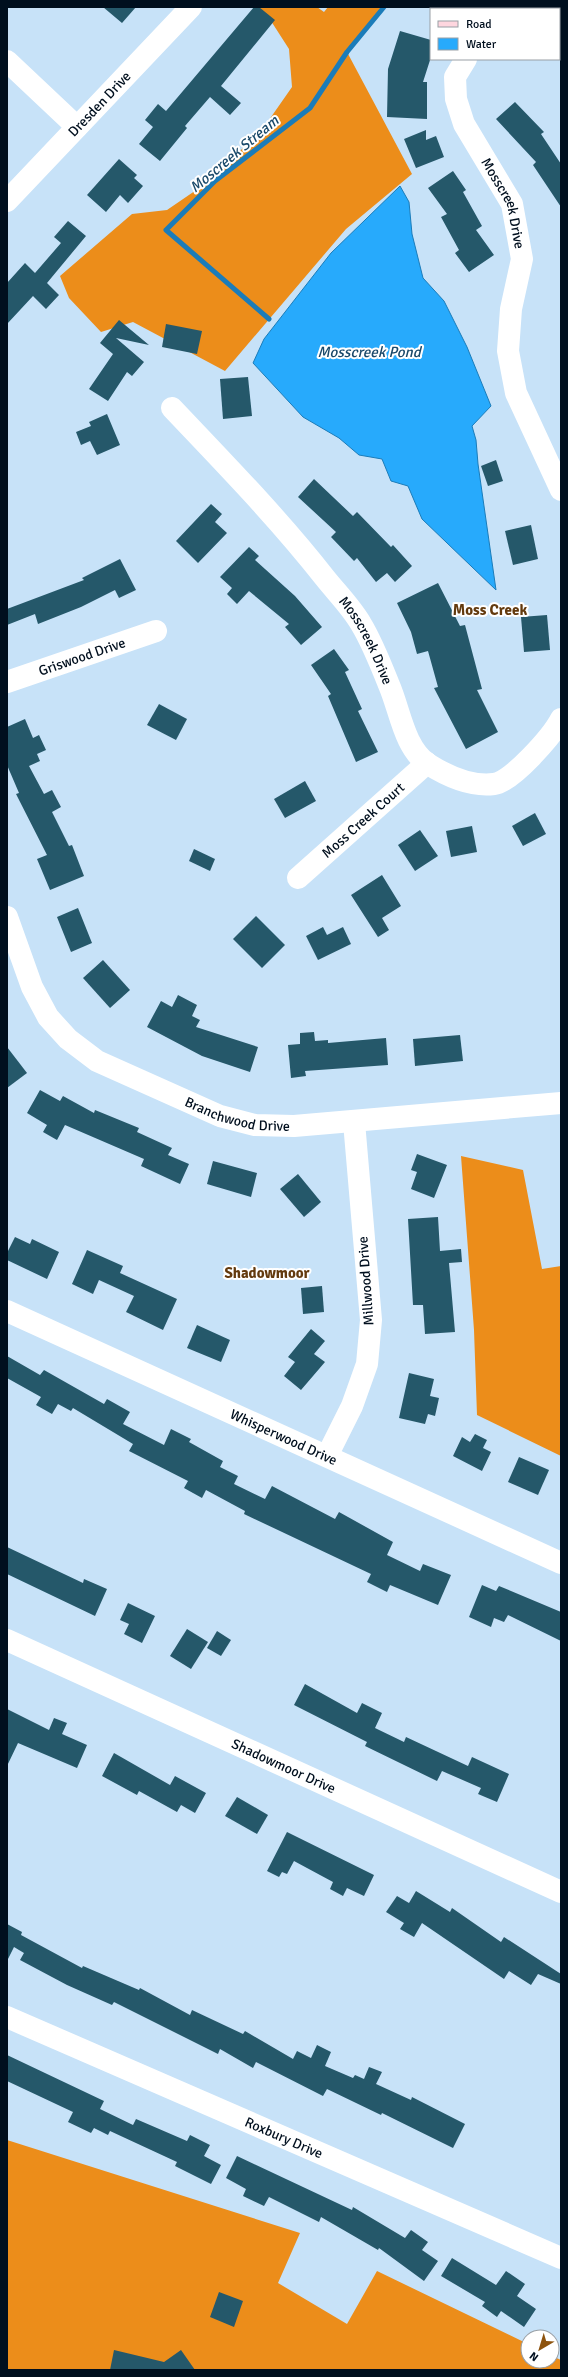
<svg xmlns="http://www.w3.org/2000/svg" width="568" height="2377" font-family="Signika,sans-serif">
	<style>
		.forest { fill: #ec8d1a }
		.water { fill: #27aafc; stroke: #1b7cb9 }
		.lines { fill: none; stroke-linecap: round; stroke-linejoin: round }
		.stream { stroke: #1b7cb9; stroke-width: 5 }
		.building { fill: #25586a }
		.minor { stroke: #fff; stroke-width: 22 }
		.major { stroke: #fed6df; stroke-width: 22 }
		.labels { text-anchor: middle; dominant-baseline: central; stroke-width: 4; stroke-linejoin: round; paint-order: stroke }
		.street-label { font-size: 14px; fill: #000f1e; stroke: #fff }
		.water-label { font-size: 15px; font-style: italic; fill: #1a496a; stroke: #fff }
		.neighbourhood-label { font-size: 15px; font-weight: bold; fill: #633a0e; stroke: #fff }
	</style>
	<rect width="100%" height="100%" fill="#c7e2f8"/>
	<g class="forest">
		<path d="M258 7H317L324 12 328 7H384L347 52 412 174 346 229 225 371 133 322 101 332 69 298 60 276 132 214 167 210 205 184 262 130 292 87 289 49 271 21Z"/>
		<path d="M461 1156 523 1170 542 1269 561 1266V1456L477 1415 474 1330Z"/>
		<path d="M7 2140 300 2233 278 2283 347 2324 377 2271 528 2344V2361H552V2356L561 2360V2370H7Z"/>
	</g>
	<path class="water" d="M400 186 409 202 412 234 423 278 444 301 467 347 491 406 472 426 476 440 478 464 496 590 422 519 408 486 391 481 382 459 359 455 339 438 303 417 253 363 264 339 331 253Z"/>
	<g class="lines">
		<path class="stream" d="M269 319 166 230 215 181 310 108 347 52 384 7"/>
	</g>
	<g class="building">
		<path d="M103 7H136L122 23Z"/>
		<path d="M254 7H259L275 20 221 86 241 103 230 115 210 97 185 126 187 128 160 161 139 144 153 127 145 120 158 104 166 111Z"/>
		<path d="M400 31 431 40V57L423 82H427V119L387 117 388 69Z"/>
		<path d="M515 102 544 132 541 134 561 164V207L533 165 536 162 496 119Z"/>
		<path d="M426 130V140L436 136 444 157 416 168 404 139Z"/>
		<path d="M119 159 137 175 134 178 143 186 128 203 120 195 106 212 87 195Z"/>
		<path d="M453 171 466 190 463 192 482 226 476 230 494 255 469 272 455 253 459 250 441 217 447 214 428 188Z"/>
		<path d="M68 221 86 236 47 283 59 295 46 309 33 296 7 324V283L25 263 35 273 61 243 54 237Z"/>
		<path d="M119 320 149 345 116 338 144 362 132 376 127 372 108 401 89 389 113 354 100 343Z"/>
		<path d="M166 324 202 331 197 354 162 347Z"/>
		<path d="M248 377 252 416 223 419 220 379Z"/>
		<path d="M107 414 120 445 97 455 90 441 81 445 76 432 91 426 89 422Z"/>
		<path d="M496 460 503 481 488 486 481 466Z"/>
		<path d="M314 479 353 516 357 512 391 547 393 545 412 566 395 582 387 573 376 582 357 558 354 561 331 537 336 532 298 497Z"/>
		<path d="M211 504 222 514 215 522 227 533 198 563 176 541Z"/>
		<path d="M531 525 538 559 513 565 505 531Z"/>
		<path d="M249 547 259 556 255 560 295 596 322 627 301 645 285 627 289 624 249 591 237 604 227 594 232 588 220 577Z"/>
		<path d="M120 559 136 590 119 598 115 590 81 607 38 624 35 614 7 625V609L84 580 82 578Z"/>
		<path d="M438 583 460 626 465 625 482 689 477 690 498 732 466 749 434 688 438 687 428 651 417 654 411 632 397 603Z"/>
		<path d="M547 615 550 650 524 652 521 617Z"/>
		<path d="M334 649 349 670 345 672 362 709 358 711 378 752 356 762 328 696 331 694 311 665Z"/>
		<path d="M159 704 187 719 176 740 147 725Z"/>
		<path d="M25 719 33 738 39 735 46 750 37 754 40 761 29 766 44 794 52 790 61 807 52 812 69 846 72 845 84 876 50 890 37 859 47 855 16 794 19 793 7 765V727Z"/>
		<path d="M305 781 316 801 285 818 274 799Z"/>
		<path d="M535 813 546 834 523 846 512 826Z"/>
		<path d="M472 826 477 852 451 857 446 831Z"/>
		<path d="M420 830 438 856 415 871 398 845Z"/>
		<path d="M194 849 215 859 210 871 189 861Z"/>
		<path d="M382 875 401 906 382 918 389 930 378 937 351 895Z"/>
		<path d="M78 908 92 943 71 952 57 917Z"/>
		<path d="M256 916 285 945 262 968 233 939Z"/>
		<path d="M323 927 327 935 343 927 351 944 318 960 306 936Z"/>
		<path d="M103 960 130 990 110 1008 83 978Z"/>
		<path d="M178 995 197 1005 192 1016 200 1020 196 1027 258 1047 250 1072 202 1056 147 1027 161 1001 172 1007Z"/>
		<path d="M314 1032 315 1041 328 1040V1043L386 1038 388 1065 305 1071 306 1076 291 1078 288 1045 300 1044V1033Z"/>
		<path d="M460 1035 463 1061 415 1066 413 1039Z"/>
		<path d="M7 1047 27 1073 7 1088Z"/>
		<path d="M40 1090 60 1101 63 1096 94 1113 95 1110 139 1128 137 1132 172 1148 168 1155 189 1164 180 1184 141 1166 144 1159 65 1125 57 1140 43 1132 47 1125 27 1113Z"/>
		<path d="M417 1154 447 1165 434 1198 411 1189 417 1172 411 1170Z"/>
		<path d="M213 1161 257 1173 251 1197 207 1184Z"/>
		<path d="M298 1174 321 1202 304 1217 280 1189Z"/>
		<path d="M438 1217 440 1251 461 1249 462 1262 449 1263 455 1332 425 1334 423 1305H413L408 1219Z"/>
		<path d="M15 1237 30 1244 32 1239 59 1252 47 1279 7 1260V1253Z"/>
		<path d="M87 1250 123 1266 120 1273 177 1299 163 1330 126 1312 134 1296 99 1280 93 1294 72 1284Z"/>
		<path d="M322 1286 324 1312 303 1314 301 1288Z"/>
		<path d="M197 1325 230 1340 221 1362 187 1348Z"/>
		<path d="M311 1329 325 1341 314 1354 325 1362 301 1390 284 1376 295 1362 288 1357Z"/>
		<path d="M7 1356 40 1375 44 1370 104 1404 107 1399 130 1412 123 1424 164 1445 171 1429 191 1439 189 1442 223 1461 220 1467 238 1476 234 1484 265 1499 272 1486 335 1519 339 1512 393 1542 387 1555 420 1571 423 1564 451 1575 438 1605 390 1585 387 1592 367 1582 371 1574 244 1514 245 1511 206 1490 202 1498 184 1488 188 1481 129 1451 133 1444 73 1408 71 1411 58 1404 52 1414 36 1405 41 1397 7 1378Z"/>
		<path d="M409 1373 434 1379 430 1396 439 1398 435 1416 428 1414 425 1424 399 1418Z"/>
		<path d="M475 1434 487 1440 483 1448 491 1452 482 1471 453 1456 462 1437 470 1442Z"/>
		<path d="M519 1457 549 1470 538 1495 508 1482Z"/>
		<path d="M7 1547 83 1583 84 1579 107 1589 95 1616 7 1574Z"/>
		<path d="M482 1585 496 1591 499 1586 561 1612V1641L508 1615 504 1622 494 1618 491 1627 469 1617Z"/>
		<path d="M128 1603 155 1616 142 1643 124 1634 129 1624 120 1620Z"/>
		<path d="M187 1629 208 1642 191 1669 170 1656Z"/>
		<path d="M217 1631 231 1640 221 1656 207 1648Z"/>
		<path d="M305 1684 357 1713 362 1703 382 1713 375 1728 404 1742 406 1737 468 1766 472 1757 509 1774 497 1802 478 1794 481 1788 442 1771 437 1781 365 1746 367 1742 294 1705Z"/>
		<path d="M7 1709 49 1730 54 1718 67 1723 62 1734 87 1745 77 1768 18 1743 7 1766Z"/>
		<path d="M114 1753 170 1785 175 1776 206 1793 195 1813 181 1805 177 1812 139 1791 137 1795 102 1776Z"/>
		<path d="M237 1797 268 1815 257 1834 225 1816Z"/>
		<path d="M287 1832 374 1875 364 1896 347 1888 343 1896 330 1889 333 1882 294 1861 287 1874 282 1872 279 1877 267 1871Z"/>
		<path d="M416 1891 450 1912 452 1908 501 1942 504 1937 561 1974V1984L538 1974 531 1985 509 1971 504 1979 422 1923 414 1937 400 1929 404 1923 386 1912 397 1896 409 1903Z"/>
		<path d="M7 1924 22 1932 21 1935 82 1968 83 1966 139 1990 140 1988 190 2015 192 2010 243 2034 245 2031 293 2059 297 2051 311 2058 317 2045 331 2052 325 2066 353 2078 355 2075 364 2079 369 2067 382 2072 376 2084 411 2100 412 2097 465 2124 453 2148 382 2113 381 2115 327 2089 323 2096 256 2062 253 2068 220 2049 218 2054 114 2002 112 2005 67 1985 20 1960 24 1953 14 1947 7 1961Z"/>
		<path d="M7 2055 104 2101 100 2109 133 2125 136 2119 187 2141 190 2135 210 2145 204 2156 221 2165 211 2184 175 2166 177 2162 110 2131 108 2135 94 2128 91 2133 68 2122 73 2112 7 2081Z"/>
		<path d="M237 2156 352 2210 353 2207 405 2238 411 2230 428 2242 422 2250 438 2261 424 2281 379 2248 378 2250 321 2217 319 2222 269 2197 264 2206 243 2196 246 2189 226 2178Z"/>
		<path d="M452 2258 496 2285 506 2271 525 2284 517 2296 536 2309 524 2327 501 2311 497 2317 482 2306 485 2302 441 2276Z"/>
		<path d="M219 2292 243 2301 234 2327 210 2317Z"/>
		<path d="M114 2350 164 2362 181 2350 195 2370H110Z"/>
	</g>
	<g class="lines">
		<g class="minor">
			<path d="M498 9 499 7"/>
			<path id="s1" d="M466 59 455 77 456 99 464 124 512 204 522 259 511 309 508 351 516 393 561 490"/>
			<path d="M7 61 77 127"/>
			<path id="s2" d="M7 201 191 7"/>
			<path id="s3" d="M172 408C224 463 278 518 325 578 337 593 352 608 361 624 372 642 381 665 389 685 400 710 404 748 428 764 447 776 471 787 494 784 512 782 553 735 561 719"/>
			<path id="s4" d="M7 682 156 631"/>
			<path id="s5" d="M298 878 427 763"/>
			<path id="s6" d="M7 917 32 987 48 1017 68 1039 97 1061 220 1116 255 1125 294 1126 561 1103"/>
			<path id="s7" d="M7 1311 561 1563"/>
			<path d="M327 1456 352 1406 367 1364 371 1320 354 1122"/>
			<path id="s8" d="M7 1640 561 1892"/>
			<path id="s9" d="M7 2017 561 2258"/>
		</g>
		<g class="major">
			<path d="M518 7 520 9"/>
			<path d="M559 38 561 40"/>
		</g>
	</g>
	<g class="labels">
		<g class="street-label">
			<text stroke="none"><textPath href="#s2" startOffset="134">Dresden Drive</textPath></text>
			<text stroke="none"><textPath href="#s1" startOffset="159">Mosscreek Drive</textPath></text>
			<text stroke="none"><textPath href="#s3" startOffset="304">Mosscreek Drive</textPath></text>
			<text stroke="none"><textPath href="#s4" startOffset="79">Griswood Drive</textPath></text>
			<text stroke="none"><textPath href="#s5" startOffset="87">Moss Creek Court</textPath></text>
			<text stroke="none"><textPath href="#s6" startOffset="326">Branchwood Drive</textPath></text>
			<text transform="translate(366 1281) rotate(-94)">Millwood Drive</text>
			<text stroke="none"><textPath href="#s7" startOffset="304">Whisperwood Drive</textPath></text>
			<text stroke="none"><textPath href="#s8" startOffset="304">Shadowmoor Drive</textPath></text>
			<text stroke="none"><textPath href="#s9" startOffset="302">Roxbury Drive</textPath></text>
		</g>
		<g class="water-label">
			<text transform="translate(234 154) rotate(-40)">Moscreek Stream</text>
			<text x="369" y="352">Mosscreek Pond</text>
		</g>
		<g class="neighbourhood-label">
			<text x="490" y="610">Moss Creek</text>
			<text x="267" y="1273">Shadowmoor</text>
		</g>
	</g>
	<rect width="568" height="2377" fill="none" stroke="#000f1e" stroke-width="16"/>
	<rect x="430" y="8" width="130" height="52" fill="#ffffff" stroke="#999fa5"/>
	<rect x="438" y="21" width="20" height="6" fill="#fed6df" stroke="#999fa5"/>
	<text x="466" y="28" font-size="12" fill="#000f1e">Road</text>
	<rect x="438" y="38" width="20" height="12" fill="#27aafc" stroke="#999fa5"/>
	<text x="466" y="48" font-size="12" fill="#000f1e">Water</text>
	<g transform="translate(540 2349) rotate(218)"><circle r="19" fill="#ffffff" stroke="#999fa5"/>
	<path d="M0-3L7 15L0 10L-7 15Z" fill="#8d530e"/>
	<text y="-6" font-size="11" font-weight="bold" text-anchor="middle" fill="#000f1e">N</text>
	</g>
</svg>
